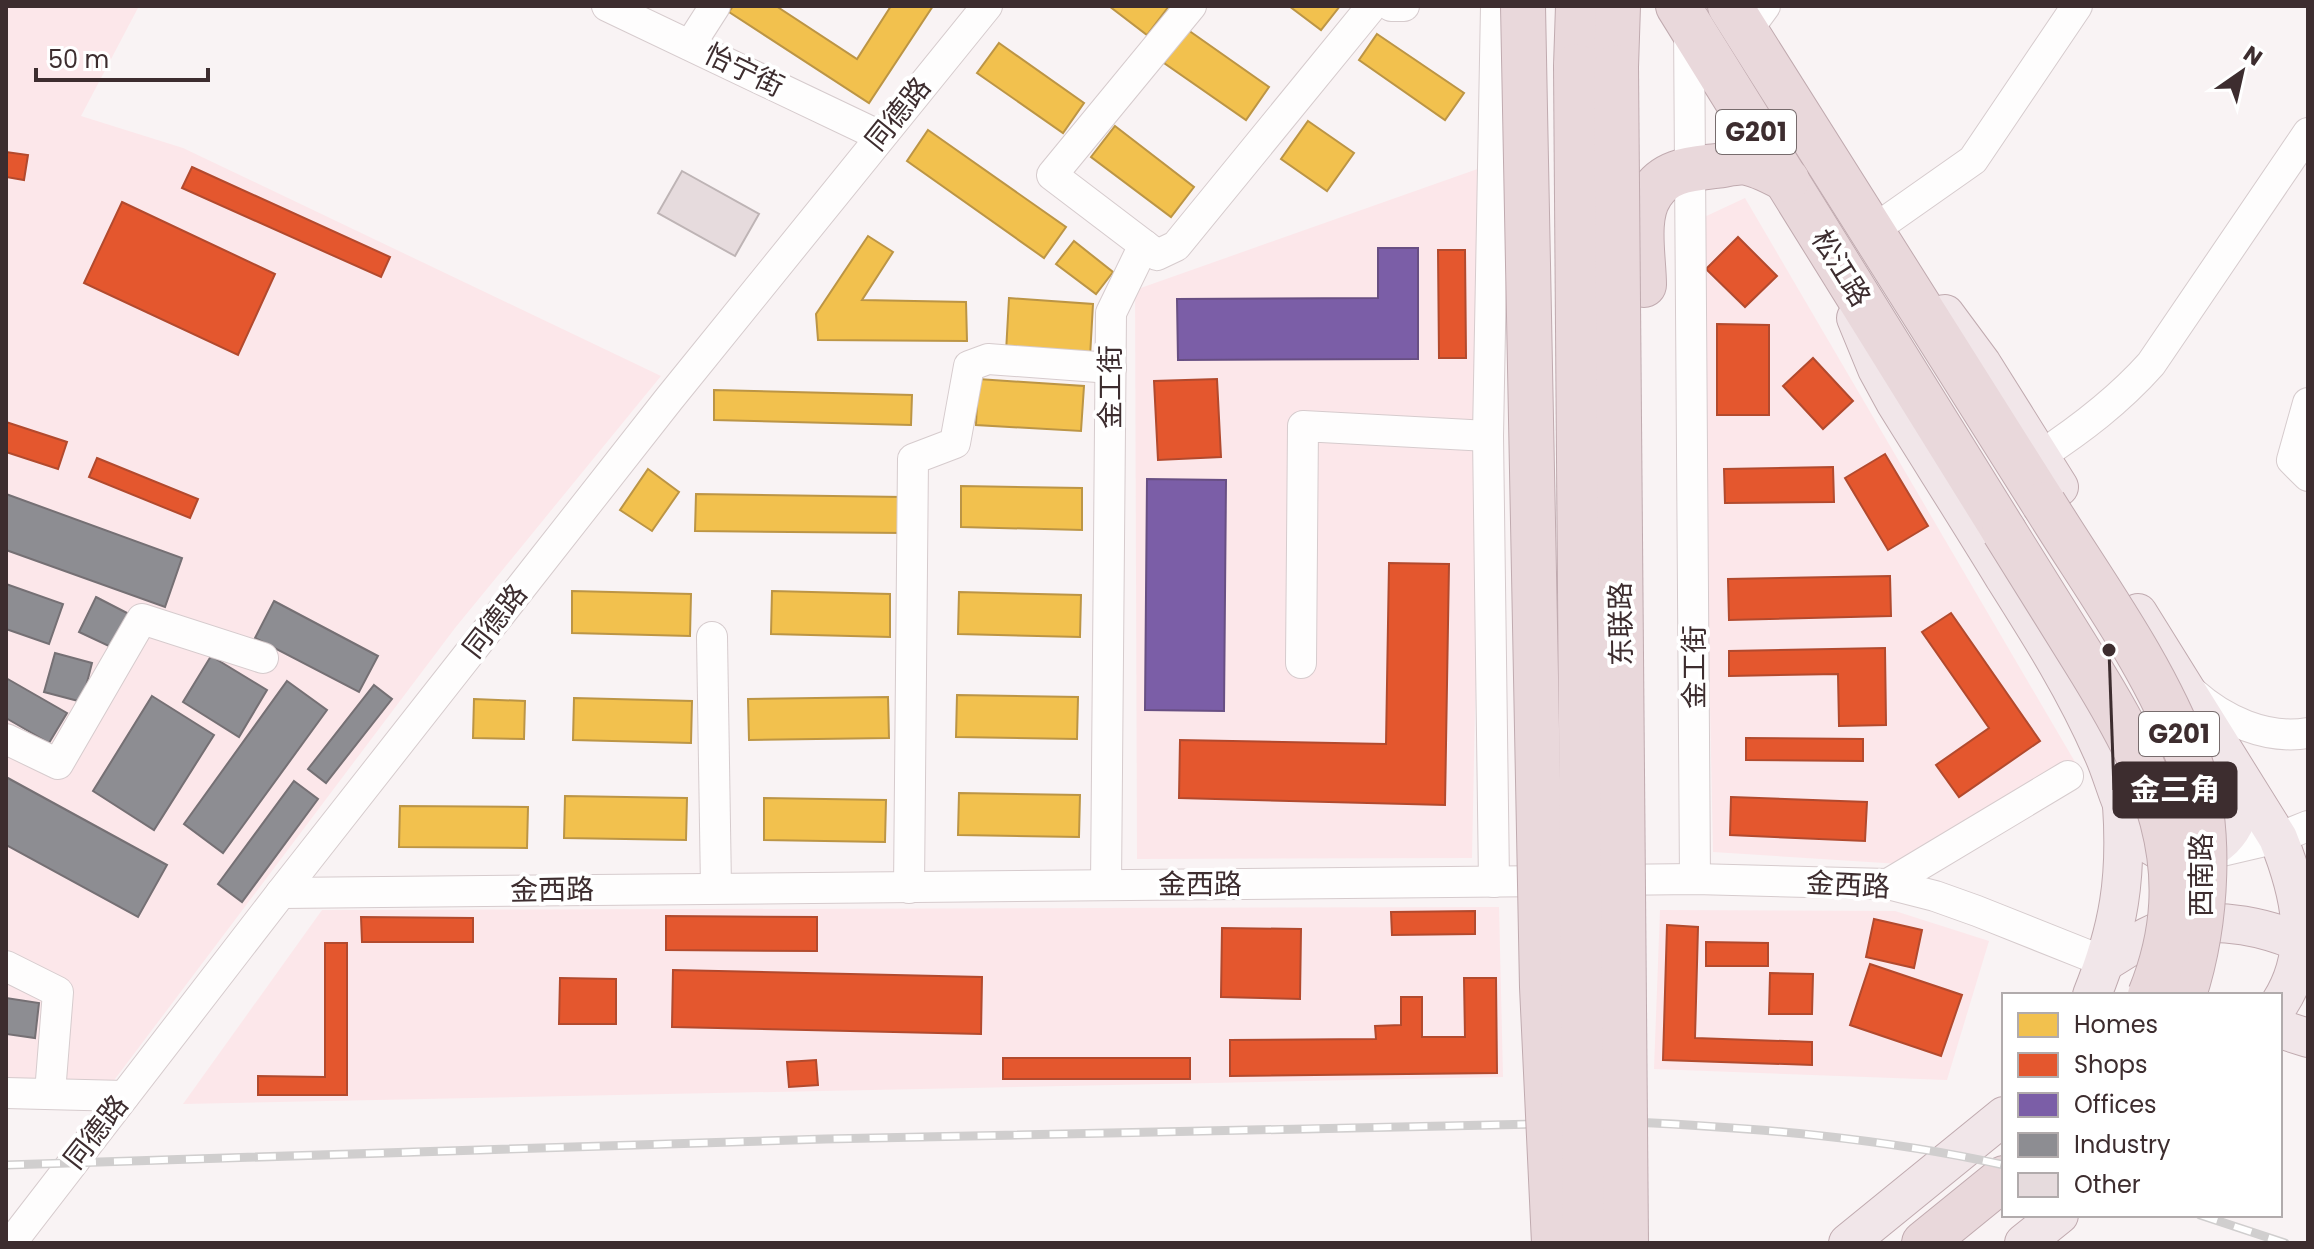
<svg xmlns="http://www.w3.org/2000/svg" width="2314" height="1249" font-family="Poppins,'Noto Sans SC',sans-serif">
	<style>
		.built { fill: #fce7ea }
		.homes { fill: #f2c14e; stroke: #bc9545; stroke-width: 2 }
		.shops { fill: #e4572e; stroke: #b24a2e; stroke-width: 2 }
		.offices { fill: #7b5ea7; stroke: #684f83; stroke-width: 2 }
		.industry { fill: #8d8d92; stroke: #757074; stroke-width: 2 }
		.building { fill: #e6dbdd; stroke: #beb4b5; stroke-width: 2 }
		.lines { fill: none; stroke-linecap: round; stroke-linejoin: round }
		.minor-casing { stroke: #d6cbcd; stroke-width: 32 }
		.major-casing { stroke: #c0aaaf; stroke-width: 40 }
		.highway-casing { stroke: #c0aaaf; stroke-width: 46 }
		.minor { stroke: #fefdfd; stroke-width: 30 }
		.major { stroke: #f1e6e9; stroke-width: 38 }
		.highway { stroke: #e9d8db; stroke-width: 44 }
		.rail-casing { stroke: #d0cece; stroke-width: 9 }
		.rail { stroke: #fff; stroke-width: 6; stroke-dasharray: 18; stroke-linecap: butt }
		.highway-bridge-casing { stroke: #c0aaaf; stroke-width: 46; stroke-linecap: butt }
		.highway-bridge { stroke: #e9d8db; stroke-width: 44 }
		.labels { text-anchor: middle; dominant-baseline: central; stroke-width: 8; stroke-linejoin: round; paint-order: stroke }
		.shield { fill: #fff; stroke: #776c6d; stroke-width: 2 }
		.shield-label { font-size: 26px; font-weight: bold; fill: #3d2d2f }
		.street-label { font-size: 28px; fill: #3d2d2f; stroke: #fff }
		.leader { fill: none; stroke: #3d2d2f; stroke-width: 3 }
		.callout-dot { fill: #3d2d2f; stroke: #fff; stroke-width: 3 }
		.callout { fill: #3d2d2f; stroke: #3d2d2f; stroke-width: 3 }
		.callout-label { font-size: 30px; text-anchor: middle; font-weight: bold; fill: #fff }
	</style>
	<rect width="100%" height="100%" fill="#f9f3f4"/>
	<g class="built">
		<path d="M6 6H139L81 116 183 148 661 376 455 628 112 1083 6 1082Z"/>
		<path d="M1486 166 1472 858 1137 859 1135 290Z"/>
		<path d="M1745 198 2075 762 1916 865 1713 852 1700 219Z"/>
		<path d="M1499 907 1503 1077 183 1104 322 910Z"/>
		<path d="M1660 910 1895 911 1989 941 1947 1080 1654 1069Z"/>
	</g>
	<g class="homes">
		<path d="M733 6H776L857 59 891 6H933L869 103 729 12Z"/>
		<path d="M1109 6H1169L1147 35Z"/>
		<path d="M1289 6H1340L1321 30Z"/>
		<path d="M1188 30 1269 87 1246 120 1164 63Z"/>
		<path d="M1377 34 1464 93 1445 120 1359 60Z"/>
		<path d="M999 43 1084 103 1063 133 977 73Z"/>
		<path d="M1308 121 1354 153 1327 191 1281 159Z"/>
		<path d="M1115 126 1194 187 1171 217 1091 157Z"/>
		<path d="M928 130 1066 227 1044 258 907 161Z"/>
		<path d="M868 236 893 252 862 300 966 302 967 341 818 340 816 314Z"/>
		<path d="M1074 241 1113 272 1096 294 1056 264Z"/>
		<path d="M1009 298 1093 304 1090 357 1006 352Z"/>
		<path d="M978 379 1084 386 1081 431 976 425Z"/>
		<path d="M714 390 912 395 911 425 714 420Z"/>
		<path d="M648 469 679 492 652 531 620 510Z"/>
		<path d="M961 486 1082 488V530L961 527Z"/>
		<path d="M696 494 903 497V533L695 531Z"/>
		<path d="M572 591 691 594 690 636 572 633Z"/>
		<path d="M772 591 890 594V637L771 634Z"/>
		<path d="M959 592 1081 595 1080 637 958 634Z"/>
		<path d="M957 695 1078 697 1077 739 956 737Z"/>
		<path d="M888 697 889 738 749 740 748 699Z"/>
		<path d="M574 698 692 701 691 743 573 740Z"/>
		<path d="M474 699 525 701 524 739 473 738Z"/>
		<path d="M959 793 1080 795 1079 837 958 835Z"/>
		<path d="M565 796 687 798 686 840 564 838Z"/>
		<path d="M764 798 886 800 885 842 764 840Z"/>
		<path d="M400 806 528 807 527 848 399 847Z"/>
	</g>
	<g class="shops">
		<path d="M6 152 28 155 24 180 6 177Z"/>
		<path d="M192 167 390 257 381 277 182 188Z"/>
		<path d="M122 202 275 274 238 355 84 283Z"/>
		<path d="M1738 237 1777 276 1745 307 1706 269Z"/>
		<path d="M1438 250H1465L1466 358H1439Z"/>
		<path d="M1717 324 1769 325V415H1717Z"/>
		<path d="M1813 358 1853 401 1823 429 1783 386Z"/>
		<path d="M1217 379 1221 457 1158 460 1154 381Z"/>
		<path d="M6 422 67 442 58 469 6 452Z"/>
		<path d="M1885 454 1928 526 1888 550 1845 478Z"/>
		<path d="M97 458 198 499 190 518 89 477Z"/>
		<path d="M1833 467 1834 502 1725 503 1724 469Z"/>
		<path d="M1389 563 1449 564 1445 805 1179 798 1180 740 1386 744Z"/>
		<path d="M1890 576 1891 616 1729 620 1728 579Z"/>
		<path d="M1951 613 2040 741 1959 797 1936 765 1989 728 1922 632Z"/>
		<path d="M1885 648 1886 725 1839 726 1838 674 1729 676V651Z"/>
		<path d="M1746 738 1863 739V761L1746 760Z"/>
		<path d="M1731 797 1867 802 1865 841 1730 835Z"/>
		<path d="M1475 911V934L1392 935 1391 912Z"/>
		<path d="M666 916 817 917V951L666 950Z"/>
		<path d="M361 917 473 918V942H362Z"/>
		<path d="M1874 919 1922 930 1914 968 1866 957Z"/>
		<path d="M1667 925 1698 927 1695 1038 1812 1042V1065L1663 1060Z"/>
		<path d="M1222 928 1301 929 1300 999 1221 997Z"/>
		<path d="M1706 942 1768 943V966H1706Z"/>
		<path d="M325 943H347V1095H258V1076L325 1077Z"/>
		<path d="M1870 964 1962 995 1941 1056 1850 1025Z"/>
		<path d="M673 970 982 977 981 1034 672 1027Z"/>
		<path d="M1770 973 1813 974 1812 1014H1769Z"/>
		<path d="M560 978 616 979V1024H559Z"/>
		<path d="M1464 978H1496L1497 1073 1230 1076V1040L1376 1039 1375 1026 1401 1025V997H1422V1037H1465Z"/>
		<rect x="1003" y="1058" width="187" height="21"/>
		<path d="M816 1060 818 1085 789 1087 787 1062Z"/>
	</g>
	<g class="offices">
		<path d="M1378 248H1418V359L1178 360 1177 299 1378 298Z"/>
		<path d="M1147 479 1226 480 1224 711 1145 710Z"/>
	</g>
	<g class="industry">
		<path d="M6 494 182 558 165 607 6 550Z"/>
		<path d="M6 584 63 604 49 644 6 629Z"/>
		<path d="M96 597 129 614 113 648 79 632Z"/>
		<path d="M274 601 378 656 359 692 255 638Z"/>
		<path d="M55 653 92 663 82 702 44 692Z"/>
		<path d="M211 656 267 690 239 737 183 702Z"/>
		<path d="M6 678 67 713 49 743 6 718Z"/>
		<path d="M287 681 327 710 223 853 184 824Z"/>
		<path d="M374 685 392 699 326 783 308 769Z"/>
		<path d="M152 696 214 735 154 830 93 791Z"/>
		<path d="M6 777 167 865 138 917 6 845Z"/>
		<path d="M294 781 318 799 242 902 218 884Z"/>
		<path d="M6 998 39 1003 35 1038 6 1034Z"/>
	</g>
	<path class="building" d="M682 171 759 214 735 256 658 213Z"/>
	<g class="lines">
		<g class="minor-casing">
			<g id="minor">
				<path d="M607 6 880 136"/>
				<path d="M1391 6H1404"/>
				<path d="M1689 25 1695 879"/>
				<path d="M1746 32 1765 6"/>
				<path d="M690 45 715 6"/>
				<path d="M1872 231 1973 160 2077 6"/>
				<path d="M1144 245 1052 175 1191 6"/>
				<path d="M2308 403 2292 460 2308 476"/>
				<path d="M2040 456C2081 429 2118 401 2151 364L2308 133"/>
				<path d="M712 637 716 888"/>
				<path d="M1301 663 1303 426 1488 436"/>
				<path d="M2193 693C2223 720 2266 740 2308 733"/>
				<path d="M6 739 58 764 142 619 263 658"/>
				<path d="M2201 856 2278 838 2308 826"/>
				<path d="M1607 880 1695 879 1888 884 1935 896 1977 911 2105 962"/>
				<path d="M1494 882 1488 436 1496 6"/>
				<path d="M1888 884 2068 776"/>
				<path d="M1106 885 1111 313 1144 245 1157 255 1176 246 1372 6"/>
				<path d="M909 888 913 459 955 443 969 366 988 359 1111 368"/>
				<path d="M281 893 1559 881"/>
				<path d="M6 966 58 992 50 1093"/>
				<path d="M6 1093 124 1096"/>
				<path d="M11 1243 281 893 669 399 987 6"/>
			</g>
		</g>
		<g class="major-casing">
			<g id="major">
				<path d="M1945 314 1982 364 2059 487"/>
				<path d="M1856 318 1877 369 1895 402C1931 460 1968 518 2004 577 2040 634 2075 689 2102 751 2117 782 2121 824 2152 846 2177 863 2202 859 2223 839 2240 822 2243 801 2240 778"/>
				<path d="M2138 613 2278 838C2300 893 2314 950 2280 1003"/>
				<path d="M2105 962C2127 949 2151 931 2176 926 2220 917 2268 927 2308 946"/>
				<path d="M2092 995C2119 928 2127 878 2122 805"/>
				<path d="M2280 1029 2308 1038"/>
				<path d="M1848 1243 2004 1116"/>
				<path d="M2024 1243 2059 1215"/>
			</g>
		</g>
		<g class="highway-casing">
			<g id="highway">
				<path d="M1678 6 2004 531"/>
				<path d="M1730 6 2044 504"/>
				<path d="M1576 66 1578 6"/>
				<path d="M1616 67 1618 6"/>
				<path d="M1644 285C1644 258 1635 217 1651 194 1665 170 1691 169 1716 166 1726 165 1737 161 1747 163 1761 166 1774 173 1787 180"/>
				<path d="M1924 1243 2004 1178"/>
			</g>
		</g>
		<use href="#minor" class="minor"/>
		<use href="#major" class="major"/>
		<use href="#highway" class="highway"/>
		<g class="rail-casing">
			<g id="rail">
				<path d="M6 1165 825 1139 1633 1122C1758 1128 1882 1138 2004 1165"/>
				<path d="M2200 1215 2285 1243"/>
			</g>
		</g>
		<use href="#rail" class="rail"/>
		<g class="highway-bridge-casing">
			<g id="highway-bridge">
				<path d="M1523 6 1542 987 1554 1243"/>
				<path d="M1576 66 1585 1243"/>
				<path d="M1616 67 1626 1243"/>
				<path d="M2044 504C2094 585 2153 664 2187 754 2214 825 2207 924 2184 995"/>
				<path d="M2004 531C2031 574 2058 617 2085 661 2152 769 2202 867 2150 995"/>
			</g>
		</g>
		<use href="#highway-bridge" class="highway-bridge"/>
	</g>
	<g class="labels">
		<g class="shield">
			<rect x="1716" y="110" width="80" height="44" rx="6"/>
			<rect x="2139" y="712" width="80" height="44" rx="6"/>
		</g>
		<g class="shield-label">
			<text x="1756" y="132">G201</text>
			<text x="2179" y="734">G201</text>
		</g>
		<g class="street-label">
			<text transform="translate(744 70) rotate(26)">怡宁街</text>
			<text transform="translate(898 114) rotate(-51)">同德路</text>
			<text transform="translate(1841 268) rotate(58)">松江路</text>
			<text transform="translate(1110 387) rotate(-90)">金工街</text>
			<text transform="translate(495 621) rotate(-52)">同德路</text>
			<text transform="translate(1621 624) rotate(-91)">东联路</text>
			<text transform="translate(1694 667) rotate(-90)">金工街</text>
			<text transform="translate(2201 875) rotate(-90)">西南路</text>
			<text x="1200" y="884">金西路</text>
			<text transform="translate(1848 885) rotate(3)">金西路</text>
			<text transform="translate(552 890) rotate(-1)">金西路</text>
			<text transform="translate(96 1132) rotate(-52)">同德路</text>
		</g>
	</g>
	<path class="leader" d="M2109 650L2114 790"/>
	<circle class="callout-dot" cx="2109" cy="650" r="8"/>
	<rect class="callout" x="2114" y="763" width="122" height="54" rx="8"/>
	<g class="callout-label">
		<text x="2175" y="800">金三角</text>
	</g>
	<rect width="2314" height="1249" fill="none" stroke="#3d2d2f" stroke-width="16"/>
	<rect x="2002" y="993" width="280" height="224" fill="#ffffff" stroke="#b1abac" stroke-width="2"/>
	<rect x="2018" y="1013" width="40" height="24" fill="#f2c14e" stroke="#b1abac" stroke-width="2"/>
	<text x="2074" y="1033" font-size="24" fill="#3d2d2f">Homes</text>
	<rect x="2018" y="1053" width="40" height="24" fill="#e4572e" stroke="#b1abac" stroke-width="2"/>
	<text x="2074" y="1073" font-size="24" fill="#3d2d2f">Shops</text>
	<rect x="2018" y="1093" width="40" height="24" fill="#7b5ea7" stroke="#b1abac" stroke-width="2"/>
	<text x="2074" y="1113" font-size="24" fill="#3d2d2f">Offices</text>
	<rect x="2018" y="1133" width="40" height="24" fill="#8d8d92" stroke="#b1abac" stroke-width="2"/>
	<text x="2074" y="1153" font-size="24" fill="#3d2d2f">Industry</text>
	<rect x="2018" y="1173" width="40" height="24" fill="#e6dbdd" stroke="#b1abac" stroke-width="2"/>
	<text x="2074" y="1193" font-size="24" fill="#3d2d2f">Other</text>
	<g transform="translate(2242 72) rotate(34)" stroke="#ffffff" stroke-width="6" paint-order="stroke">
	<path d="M0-6L14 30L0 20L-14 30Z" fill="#3d2d2f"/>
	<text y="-12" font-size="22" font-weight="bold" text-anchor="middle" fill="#3d2d2f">N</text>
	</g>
	<path d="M36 68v12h172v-12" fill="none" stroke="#3d2d2f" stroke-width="4"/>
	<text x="48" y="68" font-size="24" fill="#3d2d2f" stroke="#ffffff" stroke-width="6" paint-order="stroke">50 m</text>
</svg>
